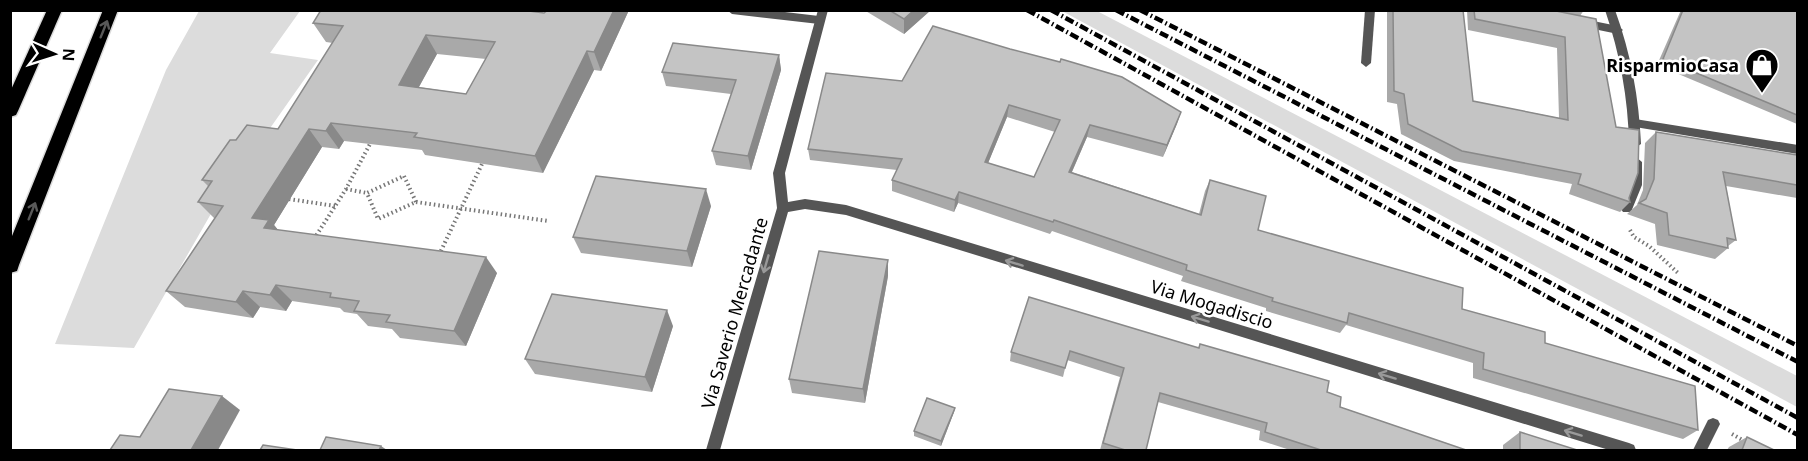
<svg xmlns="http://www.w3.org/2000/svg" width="1808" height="461" font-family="'Noto Sans',sans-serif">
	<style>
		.green { fill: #dcdcdc }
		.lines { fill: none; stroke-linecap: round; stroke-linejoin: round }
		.highway-casing { stroke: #dbdbdb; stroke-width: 3 }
		.path { stroke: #777; stroke-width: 4; stroke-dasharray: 1.5 3; stroke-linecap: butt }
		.lane { fill: #555; fill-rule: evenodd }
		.street { fill: #555; fill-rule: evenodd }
		.highway { fill: #000; fill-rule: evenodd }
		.rail { stroke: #000; stroke-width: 4.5; stroke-dasharray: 9 3 1.5 3; stroke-linecap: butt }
		.wall { fill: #a9a9a9; fill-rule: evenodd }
		.shaded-wall { fill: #898989 }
		.building { fill: #c4c4c4; stroke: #898989; stroke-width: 1.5; fill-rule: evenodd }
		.oneway { stroke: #595959 }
		.oneway2 { stroke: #999 }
		.labels { text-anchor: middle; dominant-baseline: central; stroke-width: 5; stroke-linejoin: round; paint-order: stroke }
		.poi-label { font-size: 18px; font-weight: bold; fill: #000; stroke: #fff; text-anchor: end }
		.street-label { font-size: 18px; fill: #000; stroke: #fff }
	</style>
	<rect width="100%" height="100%" fill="#fff"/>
	<g class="green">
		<path d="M199 11H300L270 53 318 60 216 205 134 348 55 344 166 70Z"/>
		<path d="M1062 11H1097L1797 376V407Z"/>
	</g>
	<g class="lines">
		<g class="highway-casing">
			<g id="highway">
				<path d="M47 10H62L18 111 16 115 10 117V92Z"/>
				<path d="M103 10H118L19 265 17 271 10 273V241Z"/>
			</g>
		</g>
		<g class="path">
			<path d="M404 176 416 202 378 219 367 193Z"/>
			<path d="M346 189 367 193"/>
			<path d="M289 199 335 206"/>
			<path d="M416 202 548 221"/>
			<path d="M1630 230 1634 237 1649 246 1678 273"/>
			<path d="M314 239 346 189 370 144"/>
			<path d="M439 255 482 164"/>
			<path d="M1732 434 1746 442"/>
		</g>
		<g class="lane">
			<path d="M727 10H768L819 16 824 20 819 24 732 14Z"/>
			<path d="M1365 10H1375L1371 63 1366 67 1361 63Z"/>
			<path d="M1583 19 1618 26 1623 30 1618 34 1579 26 1578 23 1579 20Z"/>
			<path d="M1635 119 1798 145V154L1635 127 1629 123Z"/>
			<path d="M1713 418 1718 420 1720 424 1707 450H1693L1708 420Z"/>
		</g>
		<g class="street">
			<path d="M818 10H828L785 173 788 202 805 199 846 205 1629 443 1634 445 1636 450H1609L846 215 805 209 788 212 720 450H706L777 208 773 173Z"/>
			<path d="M1605 10H1615C1631 54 1639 98 1641 144L1635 148 1629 144C1628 98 1620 54 1605 10Z"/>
			<path d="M1636 157 1642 162V185L1631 212H1623L1621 209 1630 185V162Z"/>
		</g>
		<use href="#highway" class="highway"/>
		<g class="rail">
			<path d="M1027 10 1798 435"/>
			<path d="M1051 10 1798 418"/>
			<path d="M1116 10 1798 362"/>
			<path d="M1140 10 1798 346"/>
		</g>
	</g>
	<g class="wall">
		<path d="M629 10 601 71 594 70 543 173 425 155 422 150 344 141 339 149 322 147 274 225 278 230 497 273 466 346 400 338 392 329 368 326 357 314 344 312 340 308 292 301 286 311 260 307 253 318 185 307 166 291 215 219 198 202 209 187 202 180 236 140 278 129 333 43 326 42 313 23 544 13ZM437 54 486 59 466 94 419 87Z"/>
		<path d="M864 10H931L904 34Z"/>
		<path d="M1387 10H1463L1473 101 1559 118 1557 48 1468 30 1467 10H1551L1596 19 1630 202 1620 212 1569 194 1572 184 1454 161 1401 134 1397 104 1387 102Z"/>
		<path d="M1553 10H1584L1580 16Z"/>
		<path d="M1681 10H1797V124L1657 65Z"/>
		<path d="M779 55 781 70 751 170 716 165 712 151 731 94 666 86 662 72Z"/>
		<path d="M826 73 1181 112 1163 157 1087 137 1072 172 1199 214 1205 191 1210 180 1258 230 1462 309 1545 343 1698 430 1683 439 1473 378V363L1346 325 1340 333 1266 311V308L1181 281 1183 276 1052 231 1050 234 958 203 954 212 892 191V180L897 170 810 160 808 149ZM1007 117 1055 132 1034 177 988 163Z"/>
		<path d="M1656 132 1797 155V198L1726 186 1736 240 1728 246V248L1715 259 1657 245 1655 224 1627 214 1637 205 1643 190 1645 143Z"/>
		<path d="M711 206 692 267 581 253 573 237Z"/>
		<path d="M888 276 865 403 792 393 789 379Z"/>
		<path d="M673 326 652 392 535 374 525 359Z"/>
		<path d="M1200 344 1327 392 1340 407 1466 450H1290L1259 440 1260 431 1158 402 1146 450H1100L1120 377 1067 360 1063 377 1010 361 1011 352 1198 348Z"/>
		<path d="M955 408 954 412 941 446 914 436V431Z"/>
		<path d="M1520 432 1577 450H1503V445Z"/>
		<path d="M1747 437 1774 450H1727L1729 447Z"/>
	</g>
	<g class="shaded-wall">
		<path d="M614 10H629L601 71 594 52Z"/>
		<path d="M914 10H931L904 34V19Z"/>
		<path d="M426 35 437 54 410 103 399 85Z"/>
		<path d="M587 51 594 70 543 173 535 156Z"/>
		<path d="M779 55 781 70 751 170 748 156Z"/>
		<path d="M1009 105 1007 117 984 173 985 162Z"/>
		<path d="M1181 112 1177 124 1163 157 1167 145Z"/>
		<path d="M331 123 344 141 339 149 326 131Z"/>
		<path d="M1090 125 1087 137 1067 183 1069 172Z"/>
		<path d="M309 129 322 147 274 225 284 237 279 245 252 218Z"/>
		<path d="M706 189 711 206 692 267 687 251Z"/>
		<path d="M959 192 958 203 954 212 955 200Z"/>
		<path d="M486 257 497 273 466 346 454 331Z"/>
		<path d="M888 260V276L865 403 863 389Z"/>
		<path d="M276 285 292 301 286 311 270 295Z"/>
		<path d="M243 291 260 307 253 318 236 302Z"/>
		<path d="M667 310 673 326 652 392 645 377Z"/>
		<path d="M222 396 240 410 218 450H191Z"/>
		<path d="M955 408 954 412 941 446V441Z"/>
		<path d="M381 446 387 450H379Z"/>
	</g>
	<g class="building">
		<path d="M321 10H521L544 13 548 10H614L594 52 587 51 535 156 414 137 417 133 331 123 326 131 309 129 252 218 269 220 264 228 486 257 454 331 386 322 390 315 354 311 359 301 330 297 331 293 276 285 270 295 243 291 236 302 166 291 223 206 198 202 212 181 202 180 230 140H236L247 125 278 129 343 26 313 23ZM426 35 495 42 466 94 399 85Z"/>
		<path d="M889 10H914L904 19Z"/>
		<path d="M1393 10H1463L1473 101 1568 120 1565 37 1475 19 1474 10H1551L1596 19 1616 127 1639 130 1638 173 1629 198 1630 202 1578 184 1581 174 1462 151 1408 124 1404 94 1394 91Z"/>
		<path d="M1683 10H1797V115L1663 59Z"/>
		<path d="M933 26 1010 49 1060 62 1061 59 1122 77 1181 112 1167 145 1090 125 1069 172 1201 215 1210 180 1266 196 1258 230 1463 288 1462 309 1545 332V343L1695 386 1698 430 1483 369 1484 353 1349 313 1347 323 1272 301 1273 298 1186 270 1187 265 1054 220 1053 222 959 192 955 200 892 180 902 159 808 149 826 73 902 81ZM1009 105 1060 120 1034 177 985 162Z"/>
		<path d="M673 43 779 55 748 156 712 151 736 80 662 72Z"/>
		<path d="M1656 132 1797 155V185L1723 172 1736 240 1727 238 1728 248 1669 235 1667 213 1639 203 1646 199 1654 179Z"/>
		<path d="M596 176 706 189 687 251 573 237Z"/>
		<path d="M819 251 888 260 863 389 789 379Z"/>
		<path d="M552 294 667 310 645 377 525 359Z"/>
		<path d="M1029 297 1199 348 1200 344 1329 381 1327 392 1341 397 1340 407 1466 450H1321L1265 432 1267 423 1160 393 1146 450H1125L1103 443 1124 368 1070 351 1065 368 1011 352Z"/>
		<path d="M169 389 222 396 191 450H110L120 435 140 437Z"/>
		<path d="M927 398 955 408 941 441 914 431Z"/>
		<path d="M1520 432 1577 450H1520Z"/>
		<path d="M326 437 381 446 379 450H320Z"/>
		<path d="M1747 437 1774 450H1742Z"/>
		<path d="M263 445 297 450H260Z"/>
	</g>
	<defs><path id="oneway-shaft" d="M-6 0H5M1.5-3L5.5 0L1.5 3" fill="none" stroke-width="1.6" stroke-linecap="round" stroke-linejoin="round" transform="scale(1.5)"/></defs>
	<g class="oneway">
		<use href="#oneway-shaft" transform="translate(104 29) rotate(-68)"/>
		<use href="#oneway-shaft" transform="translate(32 211) rotate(-68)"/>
	</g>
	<g class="oneway2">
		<use href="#oneway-shaft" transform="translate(1014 263) rotate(-163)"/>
		<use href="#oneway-shaft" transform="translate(766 264) rotate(106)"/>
		<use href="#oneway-shaft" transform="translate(1200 319) rotate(-163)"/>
		<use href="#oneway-shaft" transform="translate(1387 376) rotate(-163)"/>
		<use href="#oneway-shaft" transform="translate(1573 433) rotate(-163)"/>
	</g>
	<defs>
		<g id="shop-pin" transform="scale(1.725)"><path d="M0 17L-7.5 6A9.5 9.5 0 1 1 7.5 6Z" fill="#000" stroke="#fff"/><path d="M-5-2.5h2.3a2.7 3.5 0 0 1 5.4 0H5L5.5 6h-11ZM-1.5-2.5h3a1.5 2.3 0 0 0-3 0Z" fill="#fff"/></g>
	</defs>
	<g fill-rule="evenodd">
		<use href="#shop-pin" x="1762" y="65"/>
	</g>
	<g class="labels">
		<g class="poi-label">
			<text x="1739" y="65">RisparmioCasa</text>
		</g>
		<g class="street-label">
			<text transform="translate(1212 304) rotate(17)">Via Mogadiscio</text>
			<text transform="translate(734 313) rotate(-74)">Via Saverio Mercadante</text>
		</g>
	</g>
	<rect width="1808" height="461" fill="none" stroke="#000000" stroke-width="24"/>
	<g transform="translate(54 54) rotate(93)" stroke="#ffffff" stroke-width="4.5" paint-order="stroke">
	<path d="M0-4.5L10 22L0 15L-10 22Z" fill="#000000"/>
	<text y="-9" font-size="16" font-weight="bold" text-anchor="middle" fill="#000000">N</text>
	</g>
</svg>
